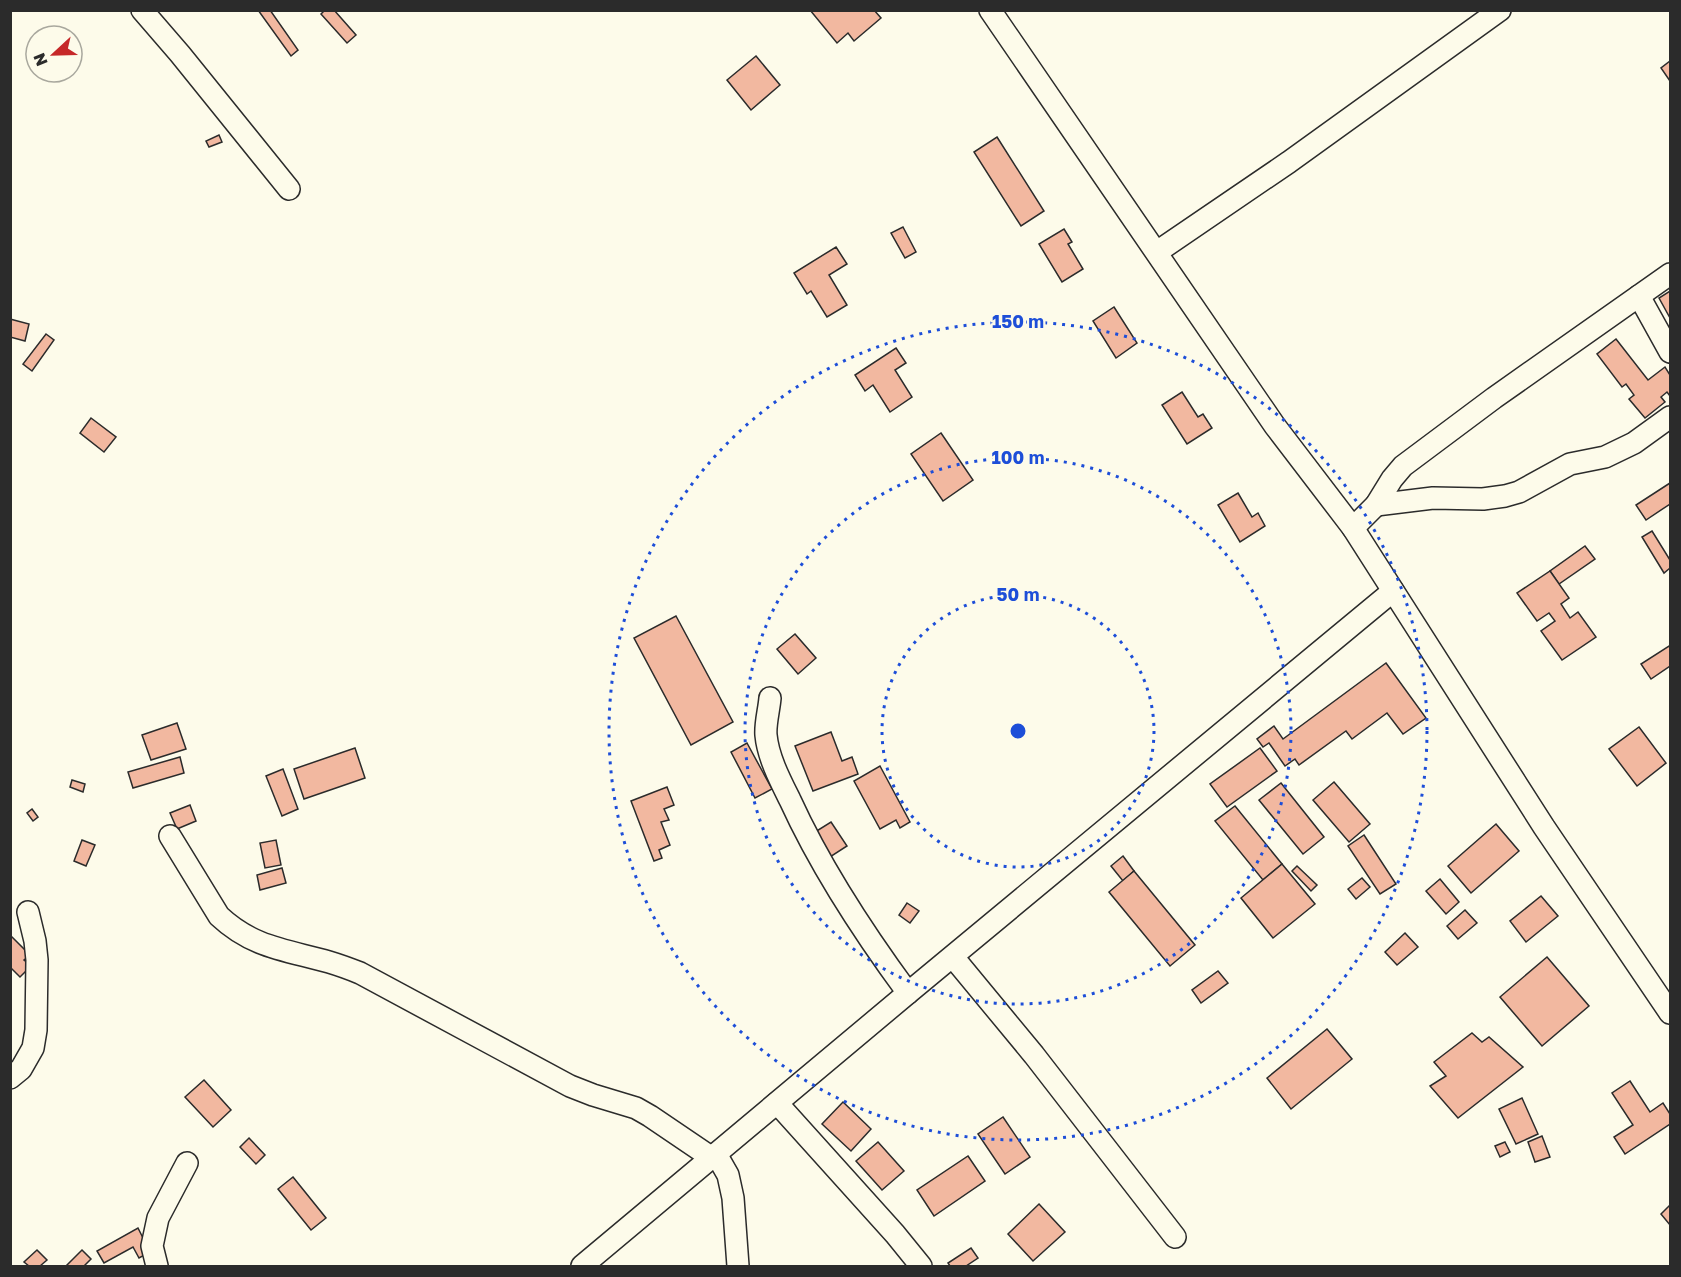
<svg xmlns="http://www.w3.org/2000/svg" width="1681" height="1277" font-family="'Golos Text',sans-serif">
	<style>
		.building { fill: #f2b8a0; stroke: #2b2b2b; stroke-width: 1.5 }
		.lines { fill: none; stroke-linecap: round; stroke-linejoin: round }
		.minor-casing { stroke: #2b2b2b; stroke-width: 24 }
		.minor { stroke: #fdfbea; stroke-width: 21 }
		.ring { fill: none; stroke: #1d4ed8; stroke-width: 3; stroke-dasharray: 3 6 }
		.centre { fill: #1d4ed8; stroke: #fdfbea; stroke-width: 3 }
		.ring-label { font-size: 18px; text-anchor: middle; font-weight: bold; fill: #1d4ed8; stroke: #fdfbea; stroke-width: 4.5; stroke-linejoin: round; paint-order: stroke }
	</style>
	<rect width="100%" height="100%" fill="#fdfbea"/>
	<g class="building">
		<path d="M258 10H270L298 50 291 56Z"/>
		<path d="M325 10H334L356 35 347 43 321 14Z"/>
		<path d="M810 10H874L881 18 854 41 848 33 837 43Z"/>
		<path d="M756 56 780 85 751 110 727 80Z"/>
		<path d="M1670 61V81L1661 68Z"/>
		<path d="M219 135 222 142 209 147 206 141Z"/>
		<path d="M997 137 1044 211 1021 226 974 152Z"/>
		<path d="M903 227 916 252 905 258 891 233Z"/>
		<path d="M1064 229 1072 242 1068 244 1083 269 1062 282 1039 244Z"/>
		<path d="M836 247 847 264 829 275 847 305 827 317 811 291 807 294 794 273Z"/>
		<path d="M1670 291V318L1659 298Z"/>
		<path d="M1114 307 1137 343 1116 358 1093 321Z"/>
		<path d="M10 319 29 324 25 341 10 337Z"/>
		<path d="M46 334 54 340 32 371 23 364Z"/>
		<path d="M1616 339 1648 380 1665 367 1670 375V396L1667 392 1661 397 1665 402 1645 418 1629 399 1634 395 1626 384 1622 387 1597 354Z"/>
		<path d="M896 348 906 363 895 370 912 397 890 412 873 385 865 391 855 375Z"/>
		<path d="M1182 392 1198 417 1203 414 1212 428 1187 444 1162 405Z"/>
		<path d="M91 418 116 437 104 452 80 433Z"/>
		<path d="M941 433 973 480 943 501 911 454Z"/>
		<path d="M1670 483V504L1646 520 1636 505Z"/>
		<path d="M1238 493 1252 517 1258 513 1265 526 1240 542 1218 505Z"/>
		<path d="M1652 531 1670 560V568L1664 573 1642 537Z"/>
		<path d="M1585 546 1595 559 1559 584 1550 571Z"/>
		<path d="M1550 571 1569 598 1561 604 1570 618 1578 612 1596 637 1562 660 1541 631 1555 621 1549 613 1537 621 1517 593Z"/>
		<path d="M676 616 733 722 691 745 634 638Z"/>
		<path d="M795 634 816 658 798 674 777 649Z"/>
		<path d="M1669 646 1670 648V666L1651 679 1641 664Z"/>
		<path d="M1386 663 1426 718 1403 734 1387 713 1352 739 1346 731 1299 765 1295 759 1285 766 1269 743 1263 747 1257 739 1274 726 1283 739Z"/>
		<path d="M177 723 186 749 151 760 142 735Z"/>
		<path d="M1639 727 1666 763 1637 786 1609 749Z"/>
		<path d="M831 732 842 761 852 757 858 774 813 791 795 746Z"/>
		<path d="M747 743 772 789 755 798 731 752Z"/>
		<path d="M355 748 365 778 304 799 294 769Z"/>
		<path d="M1260 748 1277 771 1227 807 1210 784Z"/>
		<path d="M180 757 184 773 133 788 128 772Z"/>
		<path d="M880 766 910 822 900 828 896 820 880 829 854 781Z"/>
		<path d="M283 769 298 809 282 816 266 776Z"/>
		<path d="M72 780 85 784 83 792 70 787Z"/>
		<path d="M1334 782 1370 824 1349 842 1313 800Z"/>
		<path d="M1281 783 1324 837 1303 854 1259 800Z"/>
		<path d="M667 787 674 805 664 809 669 820 661 822 670 845 659 850 662 858 654 861 631 801Z"/>
		<path d="M190 805 196 821 177 829 170 813Z"/>
		<path d="M1235 806 1282 864 1263 880 1215 821Z"/>
		<path d="M32 809 38 817 33 821 27 813Z"/>
		<path d="M831 822 847 846 830 857 815 832Z"/>
		<path d="M1496 824 1519 851 1471 893 1448 866Z"/>
		<path d="M1364 835 1396 884 1380 894 1348 846Z"/>
		<path d="M82 840 95 845 86 866 74 861Z"/>
		<path d="M276 840 281 865 265 868 260 843Z"/>
		<path d="M1123 856 1134 871 1123 881 1111 866Z"/>
		<path d="M1282 864 1315 904 1273 938 1241 898Z"/>
		<path d="M1297 866 1317 885 1311 891 1292 871Z"/>
		<path d="M282 868 286 883 260 890 257 875Z"/>
		<path d="M1134 871 1195 945 1170 966 1109 892Z"/>
		<path d="M1362 878 1370 887 1356 899 1348 889Z"/>
		<path d="M1440 879 1459 902 1446 914 1426 891Z"/>
		<path d="M1541 896 1558 916 1526 942 1510 921Z"/>
		<path d="M907 903 919 911 910 923 899 915Z"/>
		<path d="M1465 910 1477 923 1458 939 1447 926Z"/>
		<path d="M1405 933 1418 947 1397 965 1385 952Z"/>
		<path d="M10 935 30 955 24 960 31 966 20 977 12 969 10 971Z"/>
		<path d="M1547 957 1589 1006 1542 1046 1500 997Z"/>
		<path d="M1218 971 1228 983 1201 1003 1192 990Z"/>
		<path d="M1327 1029 1352 1059 1291 1109 1267 1078Z"/>
		<path d="M1472 1033 1482 1042 1489 1037 1523 1067 1458 1118 1430 1086 1446 1076 1434 1062Z"/>
		<path d="M204 1080 231 1110 213 1127 185 1097Z"/>
		<path d="M1630 1081 1650 1112 1663 1103 1670 1114V1124L1625 1154 1614 1137 1633 1125 1612 1093Z"/>
		<path d="M1522 1098 1538 1134 1516 1144 1499 1109Z"/>
		<path d="M843 1102 871 1129 851 1151 822 1124Z"/>
		<path d="M1003 1117 1030 1157 1005 1174 978 1134Z"/>
		<path d="M1542 1136 1550 1157 1535 1162 1528 1142Z"/>
		<path d="M249 1138 265 1155 256 1164 240 1147Z"/>
		<path d="M878 1142 904 1171 882 1190 856 1161Z"/>
		<path d="M1505 1142 1510 1152 1500 1157 1495 1146Z"/>
		<path d="M968 1156 985 1181 934 1216 917 1190Z"/>
		<path d="M293 1177 326 1218 311 1230 278 1189Z"/>
		<path d="M1039 1204 1065 1232 1033 1261 1008 1234Z"/>
		<path d="M1670 1205V1225L1661 1214Z"/>
		<path d="M138 1228 150 1252 139 1258 133 1247 104 1263 97 1251Z"/>
		<path d="M971 1248 978 1258 966 1266H950L948 1263Z"/>
		<path d="M37 1250 47 1260 40 1266H29L24 1262Z"/>
		<path d="M82 1250 91 1259 84 1266H66Z"/>
	</g>
	<g class="lines">
		<g class="minor-casing">
			<g id="minor">
				<path d="M142 10 180 54 289 189"/>
				<path d="M990 10 1275 426 1353 528 1544 827 1670 1013"/>
				<path d="M1157 252 1289 162 1500 10"/>
				<path d="M1639 296 1670 352"/>
				<path d="M1376 505 1433 498 1483 499 1505 496 1519 492 1570 464 1605 457 1634 443 1670 417"/>
				<path d="M1353 528 1376 505 1392 479 1403 466 1494 398 1670 274"/>
				<path d="M770 698C769 710 765 724 766 735 768 757 780 780 790 800 821 868 863 932 908 993"/>
				<path d="M170 836 219 916C253 948 287 950 329 962 339 965 350 969 360 973L570 1086 593 1095 636 1108 650 1116 712 1158"/>
				<path d="M953 957 1034 1055 1175 1237"/>
				<path d="M10 1078 21 1069 33 1048 36 1030 37 960 35 941 28 912"/>
				<path d="M777 1103 895 1234 921 1266"/>
				<path d="M716 1154 728 1175 733 1198 738 1266"/>
				<path d="M157 1266 152 1246 158 1218 187 1163"/>
				<path d="M582 1266 908 993 1393 591"/>
			</g>
		</g>
		<use href="#minor" class="minor"/>
	</g>
	<g class="ring">
		<circle cx="1018" cy="731" r="136"/>
		<circle cx="1018" cy="731" r="273"/>
		<circle cx="1018" cy="731" r="409"/>
	</g>
	<circle cx="1018" cy="731" r="9" class="centre"/>
	<g class="ring-label">
		<text x="1018" y="328">150 m</text>
		<text x="1018" y="464">100 m</text>
		<text x="1018" y="601">50 m</text>
	</g>
	<rect width="1681" height="1277" fill="none" stroke="#2b2b2b" stroke-width="24"/>
	<g transform="translate(54 54) rotate(248)"><circle r="28" fill="#fdfbea" stroke="#a9a89e" stroke-width="1.5"/>
	<path d="M0-4.5L10 22L0 15L-10 22Z" fill="#c62828"/>
	<text y="-9" font-size="16" font-weight="bold" text-anchor="middle" fill="#2b2b2b">N</text>
	</g>
</svg>
